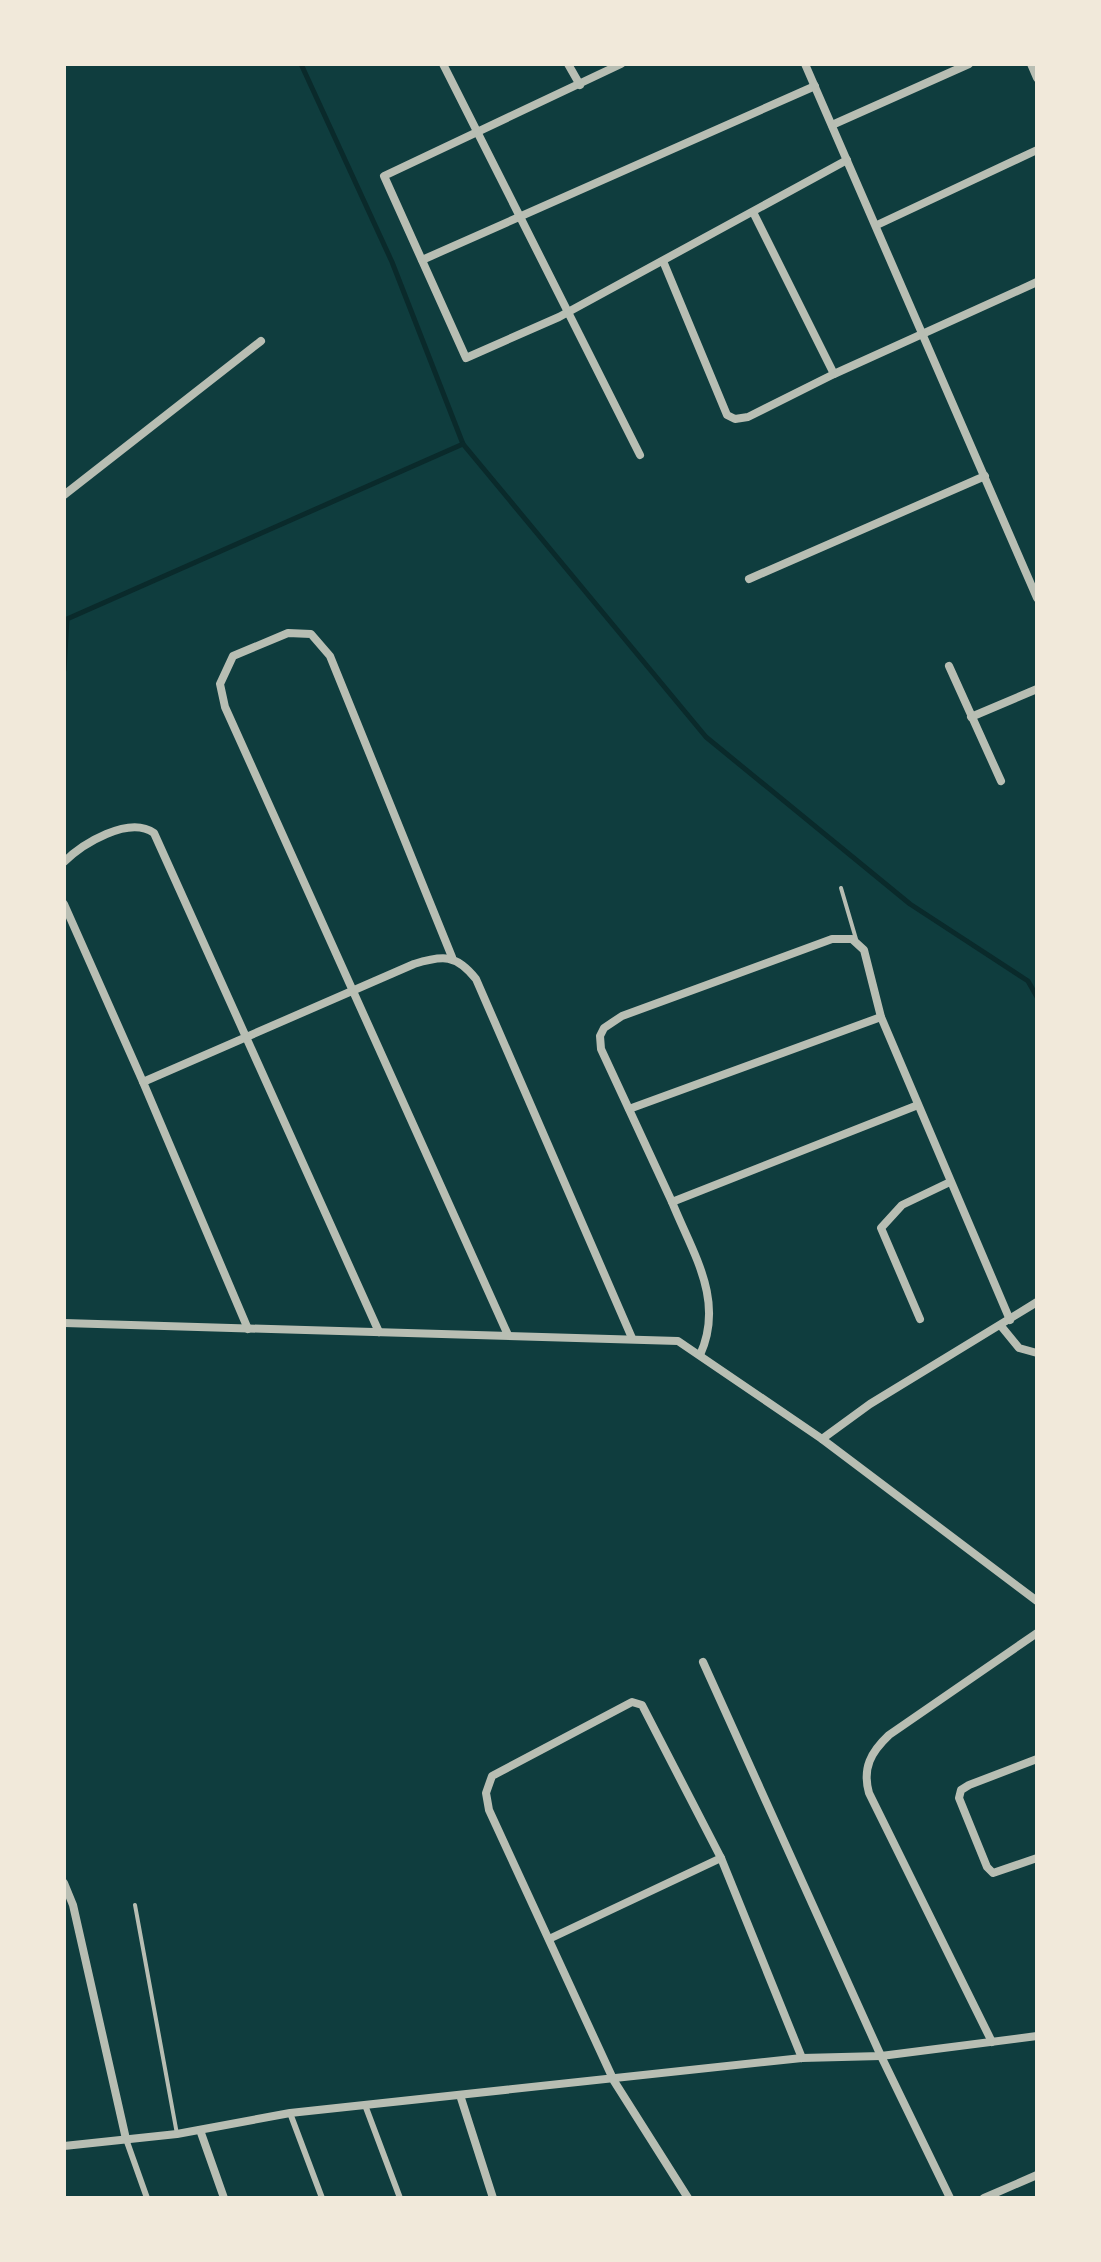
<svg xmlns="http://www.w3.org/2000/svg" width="1101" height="2262" font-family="Arial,sans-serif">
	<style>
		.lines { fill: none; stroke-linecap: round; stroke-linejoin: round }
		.stream { stroke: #0a2a2b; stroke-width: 5 }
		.service { stroke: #b8beb3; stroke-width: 4 }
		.pedestrian { stroke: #b8beb3; stroke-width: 6 }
		.minor { stroke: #b8beb3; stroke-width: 8 }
	</style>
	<rect width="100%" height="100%" fill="#0f3d3e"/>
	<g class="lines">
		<g class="stream">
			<path d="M301 64 392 262 463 444"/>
			<path d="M64 670 67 619 463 444 706 737 910 904 1028 981 1037 997"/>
		</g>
		<g class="service">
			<path d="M841 888 856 939"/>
			<path d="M135 1905 177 2134"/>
		</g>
		<g class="pedestrian">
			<path d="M365 2105 400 2198"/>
			<path d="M290 2113 322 2198"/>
			<path d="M126 2139 147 2198"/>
		</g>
		<g class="minor">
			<path d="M443 64 640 455"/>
			<path d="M568 64 580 85"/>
			<path d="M621 64 384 176 466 358 559 317 847 160"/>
			<path d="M805 64 1037 598"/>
			<path d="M1031 64 1037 78"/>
			<path d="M832 125 969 64"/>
			<path d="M753 212 834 374"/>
			<path d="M877 225 1037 150"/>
			<path d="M422 260 815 86"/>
			<path d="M663 261 727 415 735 419 748 417 834 374 1037 282"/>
			<path d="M64 495 261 341"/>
			<path d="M749 579 985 476"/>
			<path d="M949 666 1001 781"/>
			<path d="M971 717 1037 689"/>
			<path d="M64 862C82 844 129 815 154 833L379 1332"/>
			<path d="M64 904 143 1082"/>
			<path d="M452 957 330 656 311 634 288 633 233 656 220 684 225 707 508 1335"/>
			<path d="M629 1109 881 1017"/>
			<path d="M672 1202 601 1049 600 1036 604 1028 622 1016 832 939H852L864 950 881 1017 1010 1320"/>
			<path d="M920 1319 881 1228 902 1205 950 1182"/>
			<path d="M64 1323 678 1341 822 1439 1037 1601"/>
			<path d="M1001 1326 1019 1348 1037 1353"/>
			<path d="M248 1329 143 1082 414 964C443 955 456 954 476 979L632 1338"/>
			<path d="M700 1355C725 1300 693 1254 672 1202L918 1105"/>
			<path d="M822 1439 870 1404 1037 1302"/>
			<path d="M703 1662 881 2056 950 2198"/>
			<path d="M1037 1759 969 1785 961 1790 959 1798 987 1867 993 1873 1037 1858"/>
			<path d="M64 1883 73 1905 126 2139"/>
			<path d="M549 1939 721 1858"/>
			<path d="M992 2042 869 1793C862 1768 871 1752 889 1735L1037 1633"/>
			<path d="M460 2095 493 2198"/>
			<path d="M200 2130 224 2198"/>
			<path d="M64 2146 177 2134 290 2113 802 2058 881 2056 1037 2036"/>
			<path d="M688 2198 614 2081 489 1810 486 1793 492 1776 632 1702 642 1705 721 1858 802 2058"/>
			<path d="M984 2198 1037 2175"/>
		</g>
	</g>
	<rect width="1101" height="2262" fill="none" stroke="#f1e9da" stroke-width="132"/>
</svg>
